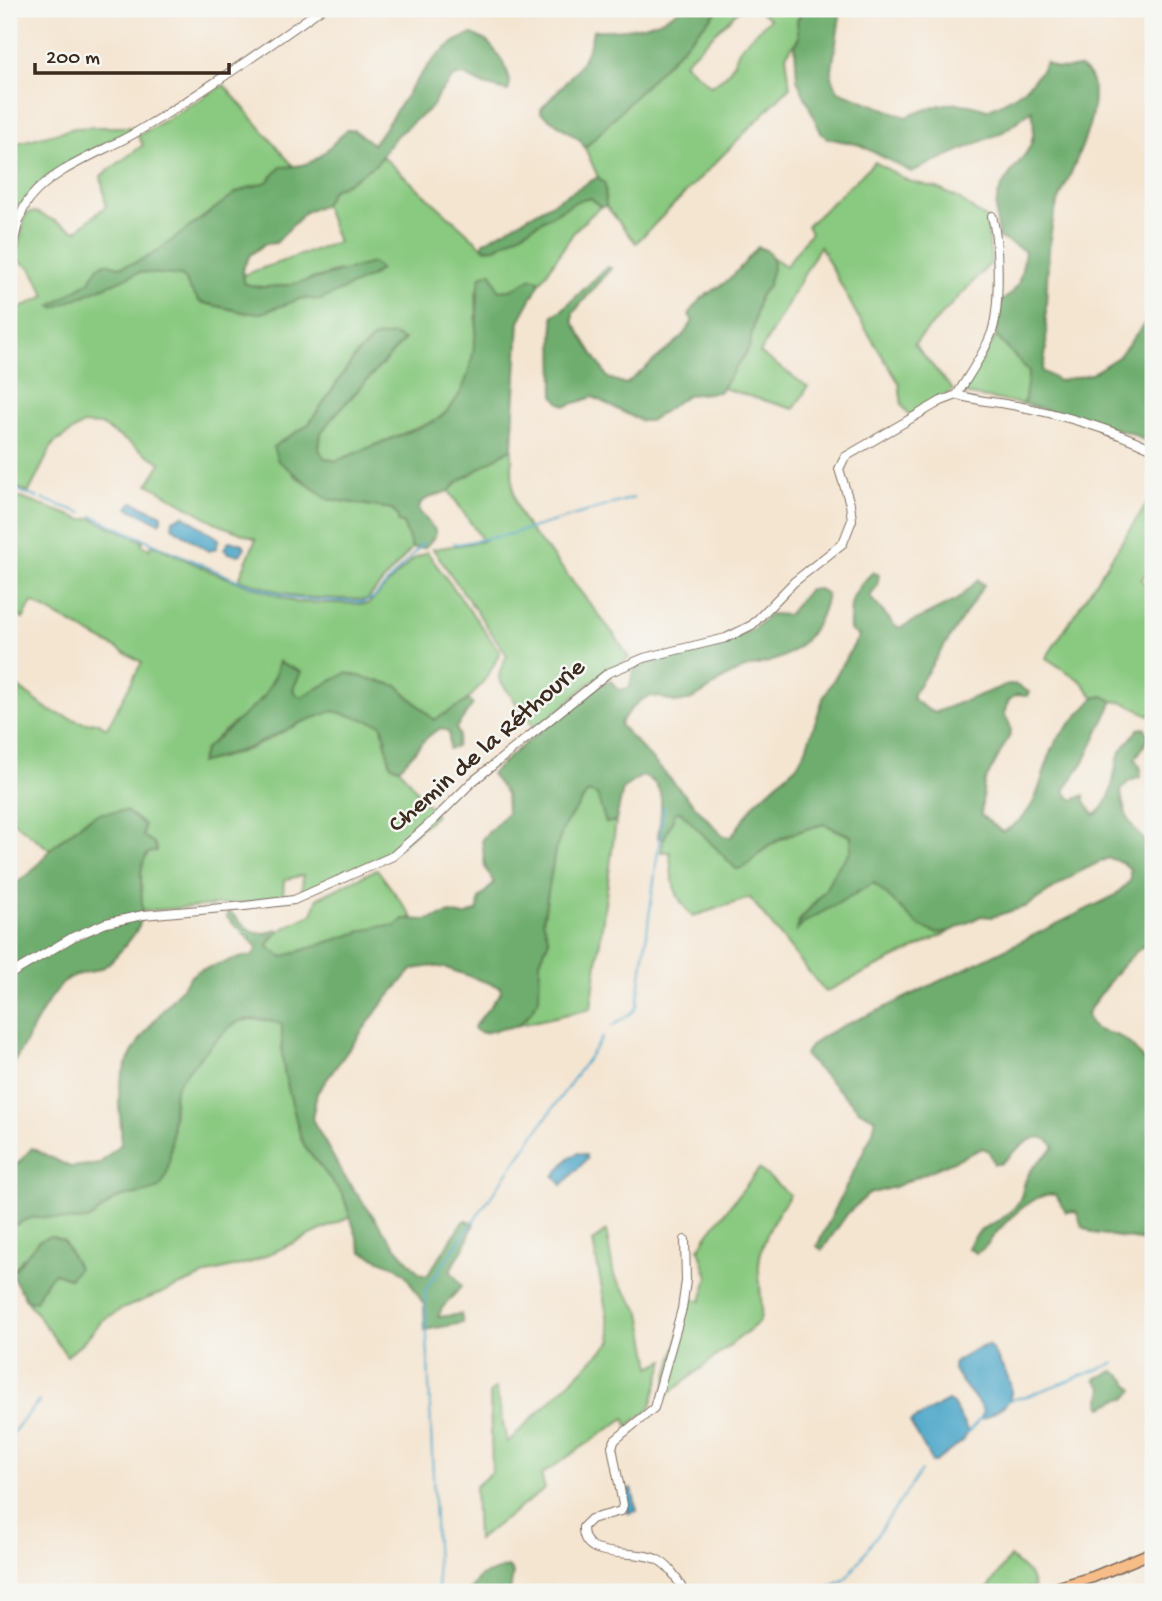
<svg xmlns="http://www.w3.org/2000/svg" width="1162" height="1601" font-family="'Gochi Hand',sans-serif">
	<style>
		.green { fill: #89c980; stroke: #627a4f; stroke-width: 2 }
		.forest { fill: #6ead6e; stroke: #546c46; stroke-width: 2 }
		.water { fill: #4aa5c8; stroke: #426873; stroke-width: 2 }
		.lines { fill: none; stroke-linecap: round; stroke-linejoin: round }
		.stream { stroke: #4aa5c8; stroke-width: 2 }
		.minor-casing { stroke: #7c6b5d; stroke-width: 10 }
		.major-casing { stroke: #7c6b5d; stroke-width: 13 }
		.minor { stroke: #fff; stroke-width: 8 }
		.major { stroke: #f7bd88; stroke-width: 10 }
		.labels { text-anchor: middle; dominant-baseline: central; stroke-width: 5; stroke-linejoin: round; paint-order: stroke }
		.street-label { font-size: 26px; fill: #3b2a1e; stroke: #f6f6f2 }
	</style>
	<rect width="100%" height="100%" fill="#f6f6f2"/>
	<filter id="ink" filterUnits="userSpaceOnUse"><feTurbulence type="fractalNoise" baseFrequency=".0143" numOctaves="2"/><feDisplacementMap in="SourceGraphic" scale="14" xChannelSelector="R" yChannelSelector="G"/><feConvolveMatrix kernelMatrix="1 2 1 2 8 2 1 2 1" color-interpolation-filters="sRGB"/></filter>
	<filter id="wash" filterUnits="userSpaceOnUse"><feTurbulence type="fractalNoise" baseFrequency=".00686" numOctaves="4" result="noise"/><feDisplacementMap in="SourceGraphic" scale="28" xChannelSelector="R" yChannelSelector="G"/><feGaussianBlur stdDeviation="1.57" result="paint"/><feColorMatrix in="noise" values="0 0 0 0 0 0 0 0 0 0 0 0 0 0 0 0 0 1.4 0 .05"/><feComposite in="paint" operator="in"/></filter>
	<g filter="url(#wash)">
		<rect width="100%" height="100%" fill="#f4e5d1"/>
		<g class="green">
			<path d="M719 9H740L684 63 711 86C729 75 731 70 738 52 742 43 762 27 770 19L757 9H803L797 21 799 37 786 55 790 87 636 243 606 206 605 184 598 177 585 148Z"/>
			<path d="M224 85 294 167H281L267 182 250 187 152 255 134 264 119 267 99 266 90 281 56 303 140 272 181 276 186 280 189 288 200 302 247 313H262L302 298 320 300 372 276 338 271 292 285 257 288 244 283 243 275 338 242 324 205 332 190 347 183 376 164 383 157 485 249 496 248 577 201 591 198 600 207 576 229 538 286 539 280 532 278 511 290 499 291 491 272 476 292C478 336 476 394 435 421L336 461 323 458 319 449 321 433 332 418 404 341 375 337 356 355 308 425 280 442 294 475 328 499 392 509 398 517V522L403 523 412 548 367 600 296 597 239 579 256 539 220 525 148 484 161 463 101 425 83 424 53 444 29 492 9 485V313L46 296 31 268 15 259 26 213 36 212 76 231 106 206 101 176 143 145 138 136Z"/>
			<path d="M92 127H131L133 129C104 146 35 178 21 206L9 204V145L75 128Z"/>
			<path d="M875 162 909 181 937 188 956 197 987 219 991 263 914 344 953 390 909 415 902 405 899 383 857 315 820 246 760 353 808 387 794 409 722 388 749 348 759 297 768 286 773 268 772 257 786 266 811 232 807 226Z"/>
			<path d="M996 336 1029 371 1024 404 969 395 963 391Z"/>
			<path d="M512 448C512 495 511 515 547 549L616 637 629 658 586 686 560 710 535 729 499 679 500 671 507 655 433 549 483 541 449 491 458 482Z"/>
			<path d="M9 494 83 520 91 518 143 541 142 545 150 549 152 544 215 573 295 602 368 604 413 559 427 552 500 652C488 680 463 712 434 720L398 686 347 673 302 697 296 695 279 662C275 675 271 687 262 698 244 721 210 733 201 762 217 759 233 755 249 749 272 739 310 714 334 711 344 709 373 719 381 724L391 765 399 768 436 815 393 852 317 887 302 892 303 875 284 880 283 896 245 903 142 911 141 864 148 853 157 851 154 843 143 836 144 825 126 811 99 814 87 819 50 850 9 818V680L50 711 84 723 97 722 107 728 142 662 32 602 23 619 9 610Z"/>
			<path d="M1153 494V566L1141 580 1153 590V717L1125 703 1113 701 1103 696 1094 698 1081 681 1046 658Z"/>
			<path d="M588 792 597 794 606 823 616 821 591 1009 519 1025 530 1013 540 961 549 940 543 921 555 851 565 824Z"/>
			<path d="M676 811 681 812 745 867C768 842 791 833 824 824L851 837 852 850 834 872 826 889 799 921 798 929 805 922 874 883 936 933 951 931 825 992 750 898 693 916C673 898 671 878 670 852H661L663 840Z"/>
			<path d="M377 869 413 918 404 919 396 926H378L282 957 268 947C274 929 296 923 312 914L318 898Z"/>
			<path d="M260 1019 282 1024V1056L285 1076 301 1139 307 1150 343 1195 350 1217 252 1262 213 1272 122 1309 103 1320 79 1346 67 1356 26 1299 35 1302 47 1279 55 1273 69 1278 78 1268 63 1240 23 1258 11 1274 9 1269V1229L26 1219 36 1217H92L117 1198 157 1189 172 1137 175 1090 180 1079 226 1028 238 1021Z"/>
			<path d="M759 1169 790 1195C776 1215 760 1241 759 1266 758 1283 765 1308 759 1322L661 1400 690 1298 701 1301 708 1277 699 1249 708 1234Z"/>
			<path d="M606 1230 614 1276 641 1313 651 1367 665 1360 652 1403 648 1411 627 1426 625 1418 541 1475 545 1489 477 1540 475 1487 492 1472 490 1393 496 1388 507 1443 612 1341 593 1242Z"/>
			<path d="M1010 1557 1029 1574 1034 1587 1015 1592H985Z"/>
		</g>
		<g class="forest">
			<path d="M680 9H719L585 148 580 140 541 113V109C562 85 590 63 593 30 623 31 656 28 680 9Z"/>
			<path d="M803 9H841L831 77 838 91 906 117C939 104 952 98 987 110 1012 99 1033 87 1046 62 1056 71 1067 69 1079 67 1119 86 1067 178 1057 205 1048 231 1047 279 1046 307 1045 331 1049 347 1042 371L1059 381 1091 374 1118 357 1153 313V445L1131 433 1024 404 1029 371 996 336 1001 301C1021 291 1022 271 1025 251L998 237C997 224 994 205 999 193 1013 158 1041 157 1032 110L1003 132 911 172 860 145 827 138 821 133 797 79 795 46 799 37 797 21Z"/>
			<path d="M473 34C477 37 484 39 487 42 498 52 515 77 508 91L484 85 464 75 454 77 437 96 433 106 396 136 376 164 347 183 332 190 324 205 305 212 276 243 265 244 250 255 242 270 244 283C273 297 340 270 373 263L380 269 372 276 320 300 302 298 262 313H247L200 302 189 288 186 280 181 276 140 272 54 308 51 306 90 281 99 266 106 263 119 267 134 263 152 255 237 192 267 182 281 167C320 167 321 153 347 130H354L373 144C400 110 429 45 473 34Z"/>
			<path d="M598 177 605 184 606 206 600 207 591 198 577 201 495 248H483L484 242Z"/>
			<path d="M758 247 766 250 772 257 773 268 768 286 759 297 749 348 719 392 687 395 650 421H641L593 397 566 406 559 402 554 395 553 315 562 310 607 267 611 268 573 313V322L608 378 626 384 681 338 693 321 689 315C698 296 712 293 727 281 738 272 748 258 758 247Z"/>
			<path d="M491 272 499 291 511 290 532 278 539 280 538 286 519 321 512 448 458 482 449 491 426 499 420 504 419 511 435 530V536L425 548H412L403 523 398 522V517L392 509 328 499 278 461 273 447 308 425 356 355 375 337 394 335 404 340 332 418 321 433 319 449 324 458 336 461 435 421C469 398 474 356 477 319 478 303 476 293 481 276Z"/>
			<path d="M873 572 879 575 877 586 870 597 896 627H902L957 600 978 580 984 585 913 694V699L930 711 936 712 1001 687 1014 684 1029 692 1028 696 1016 695 1009 700 1004 713 1010 725 1011 733 984 783 981 815 1003 832C1044 810 1037 778 1055 744 1064 727 1082 713 1094 698L1103 696 1113 701 1085 760 1065 789 1067 795 1074 800 1084 795 1085 801 1094 815C1113 807 1113 774 1118 758 1122 747 1132 738 1138 729L1145 728 1150 737 1135 759 1141 769 1140 777 1128 782 1121 790C1123 816 1133 832 1153 847V939C1124 958 1107 985 1087 1013 1091 1037 1108 1029 1122 1038 1134 1045 1145 1062 1153 1073V1242L1093 1233 1082 1226 1076 1211 1066 1212 1056 1195C1037 1190 1008 1219 996 1233 989 1241 986 1249 976 1253L968 1248C980 1223 992 1228 1009 1213 1026 1198 1020 1190 1028 1175 1034 1163 1046 1156 1055 1147 1037 1122 1015 1153 1000 1164H994L989 1151 983 1148 894 1187 869 1194 848 1213 822 1250 817 1246 872 1134 876 1119 860 1111 808 1059 805 1055C810 1036 862 1018 880 1010L1114 896 1130 881V869L1122 862 1108 858 1079 872 1027 906 992 917 981 916 951 931 936 933 919 926 874 883 805 922 797 930 799 922 826 889 834 872 851 850V836L824 824C802 830 780 836 762 850 753 857 749 869 736 869L681 812H676L664 839 658 838C660 815 670 784 642 776L623 788 616 821 606 823 597 795 588 792 565 824 555 851 543 921 549 940 540 961 539 999 530 1013 519 1025 483 1033 475 1030 474 1027 501 992 500 987 446 968 433 966 413 969 382 1004 317 1093 312 1119 342 1173 394 1245 420 1274 427 1276 462 1223 466 1220 474 1223 465 1246 450 1270 462 1286 442 1308 438 1317 461 1314 463 1323 425 1330 424 1305 405 1274 396 1267 362 1252 343 1195 307 1150 301 1139 285 1076 282 1056V1024C268 1020 255 1017 240 1021 229 1023 178 1079 175 1090 171 1108 175 1179 158 1188 146 1195 129 1193 116 1199 105 1204 98 1217 86 1220 69 1223 55 1217 38 1217 27 1217 18 1224 9 1229V1173L32 1148 70 1167 99 1164 121 1144C123 1124 116 1104 120 1084 127 1045 168 1007 191 976L198 971 245 956 251 957 256 951V946L226 916 229 911C246 927 254 941 277 929L279 932 271 938 268 947 282 957 378 926H396L404 919 427 920 451 913 465 916 478 910 479 899 494 883 485 867 482 839 507 813 506 794 491 774 511 755 598 685 610 680 619 690 629 688 635 667 725 641 753 629 771 614 788 615 809 589H819L827 594C822 624 802 652 772 661 761 665 747 666 736 672 718 680 706 695 686 701 665 708 657 682 632 708 627 714 622 718 620 725L723 836 731 837 755 803 797 765 806 749 824 696 859 636 850 630C849 599 852 593 873 572Z"/>
			<path d="M279 662 301 672 293 689 296 695 302 697 346 673 398 686 434 720 469 700 473 704 456 728 459 735 456 747 449 749V732L441 728C423 736 414 756 399 768L391 765C385 752 388 737 381 724L333 711 300 723 249 748 200 763 205 749 262 699 275 676Z"/>
			<path d="M126 811 144 825 143 836 154 843 157 851 148 853C133 875 148 903 139 926 135 935 113 961 104 967 93 973 79 972 68 979 46 995 26 1046 9 1070V886C29 878 37 866 50 850 58 842 88 817 98 814 107 812 117 812 126 811Z"/>
			<path d="M50 1236 63 1240 78 1268 70 1278 55 1273 47 1280 35 1302 26 1299 11 1274 38 1241Z"/>
			<path d="M1114 1371 1124 1378 1134 1390 1126 1399H1119L1103 1407 1100 1404 1103 1389 1095 1379Z"/>
			<path d="M508 1567 513 1572 510 1592H468L480 1576Z"/>
		</g>
		<g class="water">
			<path d="M133 502 162 515 160 523 128 508Z"/>
			<path d="M183 515 219 539 216 548 209 551 172 527 173 520Z"/>
			<path d="M229 541 243 544 245 547 240 555 228 553 224 549Z"/>
			<path d="M578 1153 586 1155 587 1159 562 1185 554 1176 569 1158Z"/>
			<path d="M988 1345C995 1352 999 1362 1004 1370 1020 1398 1008 1405 983 1419L981 1418 983 1411C974 1394 961 1385 953 1367L954 1363 976 1349Z"/>
			<path d="M948 1401 953 1404 968 1432 963 1441 935 1462H932L910 1422Z"/>
			<path d="M632 1489 637 1511 628 1513 623 1490Z"/>
		</g>
		<g class="lines">
			<g class="stream">
				<path d="M9 487 38 498"/>
				<path d="M42 499 82 513"/>
				<path d="M92 516 237 580 295 599 363 602 374 598 422 544"/>
				<path d="M454 543 458 544 511 534 633 498"/>
				<path d="M611 1027 633 1012 637 1006 664 807"/>
				<path d="M1007 1401 1027 1396 1115 1363"/>
				<path d="M967 1433 982 1417"/>
				<path d="M9 1437 39 1401"/>
				<path d="M438 1592 425 1290 603 1037"/>
				<path d="M820 1592 844 1580 853 1570 921 1471"/>
			</g>
		</g>
	</g>
	<g filter="url(#ink)">
		<g class="lines">
			<g class="minor-casing">
				<g id="minor">
					<path d="M9 262C15 241 17 213 31 197 54 168 108 150 140 130 202 93 262 51 321 9"/>
					<path d="M957 395C977 401 997 402 1017 406 1061 414 1113 430 1153 449"/>
					<path d="M957 395C968 376 982 357 990 337 1001 313 999 241 992 216"/>
					<path d="M9 975 73 937 106 923 143 915 245 906 294 900 393 856 435 819 472 782 608 673 644 658 726 638 752 625 794 582 843 543 852 520 850 504 839 469 845 457 941 401 957 395"/>
					<path d="M684 1592C677 1579 670 1565 656 1559 634 1548 582 1563 583 1527L591 1519 621 1511 623 1505 612 1447 615 1440 654 1408 682 1309 686 1281 685 1240"/>
					<path d="M1149 1592 1153 1590"/>
				</g>
			</g>
			<g class="major-casing">
				<path id="major" d="M1042 1592 1093 1577 1153 1552"/>
			</g>
			<use href="#minor" class="minor"/>
			<use href="#major" class="major"/>
		</g>
	</g>
	<g class="labels">
		<g class="street-label">
			<text transform="translate(488 747) rotate(-41)">Chemin de la Réthourie</text>
		</g>
	</g>
	<rect width="1162" height="1601" fill="none" stroke="#f6f6f2" stroke-width="35"/>
	<path d="M35 63v10h194v-10" fill="none" stroke="#3b2a1e" stroke-width="3.5"/>
	<text x="46" y="63" font-size="21" fill="#3b2a1e" stroke="#f6f6f2" stroke-width="5" paint-order="stroke">200 m</text>
</svg>
